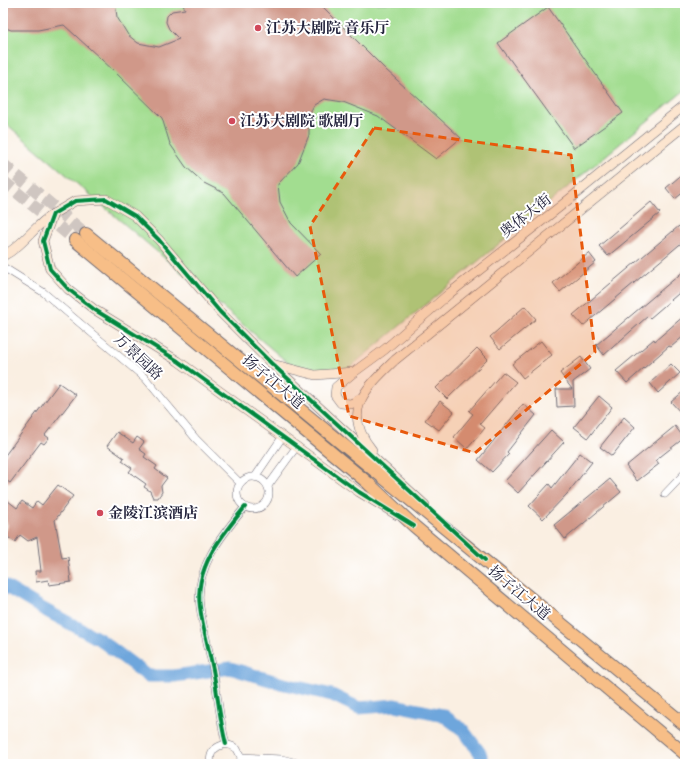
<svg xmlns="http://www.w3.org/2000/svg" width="688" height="767" font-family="'IM FELL DW Pica','Noto Serif SC',serif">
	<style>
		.green { fill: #a2dd90; stroke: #628066 }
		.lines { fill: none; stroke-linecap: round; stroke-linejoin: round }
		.river { stroke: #6ea6dc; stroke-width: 13 }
		.building { fill: #d09889 }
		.highway-tunnel { stroke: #cfc6c1; stroke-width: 12; stroke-dasharray: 12 6; stroke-linecap: butt }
		.street-casing { stroke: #6e6a75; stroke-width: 8 }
		.secondary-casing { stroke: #6e6a75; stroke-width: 10 }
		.highway-casing { stroke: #6e6a75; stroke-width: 14 }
		.street { stroke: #fff; stroke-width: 7 }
		.secondary { stroke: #fce5cf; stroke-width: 9 }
		.highway { stroke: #f7be87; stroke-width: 12 }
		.cycleway-casing { stroke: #fff; stroke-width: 6 }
		.cycleway { stroke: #00873e; stroke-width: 4 }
		.marked { fill: #e8590c; fill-opacity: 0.2; stroke: #e8590c; stroke-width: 3; stroke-dasharray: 8 5; stroke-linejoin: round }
		.poi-dot { fill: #d1495b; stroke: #fff; stroke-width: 1.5 }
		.labels { text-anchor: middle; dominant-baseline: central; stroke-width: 4; stroke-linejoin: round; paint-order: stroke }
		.poi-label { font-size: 15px; font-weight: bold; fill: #22223b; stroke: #fff; text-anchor: start }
		.street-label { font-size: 15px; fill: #22223b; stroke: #fff }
	</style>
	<rect width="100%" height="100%" fill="#fff"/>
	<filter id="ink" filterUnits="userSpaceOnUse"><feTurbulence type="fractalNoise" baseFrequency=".025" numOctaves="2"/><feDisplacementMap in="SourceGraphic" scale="8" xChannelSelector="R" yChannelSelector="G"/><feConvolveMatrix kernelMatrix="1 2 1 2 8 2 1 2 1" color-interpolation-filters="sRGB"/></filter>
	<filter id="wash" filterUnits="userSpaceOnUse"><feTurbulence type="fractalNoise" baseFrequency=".012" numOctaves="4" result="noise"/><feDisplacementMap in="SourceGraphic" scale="16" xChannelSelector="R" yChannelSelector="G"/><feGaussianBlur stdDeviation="0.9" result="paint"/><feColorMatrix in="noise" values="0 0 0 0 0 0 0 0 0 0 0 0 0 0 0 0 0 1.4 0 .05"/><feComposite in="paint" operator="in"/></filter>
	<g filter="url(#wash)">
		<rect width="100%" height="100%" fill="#faefe2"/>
		<path class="green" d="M3 3H685V90L349 368C325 371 310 372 287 362L3 121Z"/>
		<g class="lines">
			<path class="river" d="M3 585 43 609 99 639 148 676H174L230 668 280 683 332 695 359 708 395 705 443 715 463 730 480 753 484 764"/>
		</g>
		<g id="blocks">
			<g class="building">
				<path d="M3 3H115L117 17 128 35 138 43 159 47 179 39 169 29 166 22 167 16 172 11 185 9 182 3H319L386 70 461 138 436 159 378 116 343 102 324 99 314 105 309 115V135L298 163 278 184 280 202 291 223 321 254 295 277 224 193 204 183 186 167 170 144 162 118 114 71 64 25 38 30H11L3 27Z"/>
				<path d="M548 7 623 113 574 148 498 43Z"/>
				<path d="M685 172V191L675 199 666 188Z"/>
				<path d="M651 202 660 213 608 256 599 246Z"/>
				<path d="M679 226 685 233V240L583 326 573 315Z"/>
				<path d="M589 253 596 262 560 292 553 283Z"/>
				<path d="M685 270V288L650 318 648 316 604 355 596 345Z"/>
				<path d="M525 306 536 319 500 349 490 337Z"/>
				<path d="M685 315V335L671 347 669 346 627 383 616 371 654 339 655 341Z"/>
				<path d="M541 341 552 355 523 378 512 364Z"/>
				<path d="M477 348 488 359 447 399 436 388Z"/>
				<path d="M581 357 590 369 573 382 574 406 557 407 556 389H572L560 373Z"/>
				<path d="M671 364 680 373 658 393 650 383Z"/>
				<path d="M503 372 516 382 480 424 485 428 467 449 454 437 473 414 469 411Z"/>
				<path d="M59 383 76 395 45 435 49 438 44 444 41 442 10 483 7 481 3 487V458Z"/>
				<path d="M685 390V411L682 414 671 402Z"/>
				<path d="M599 396 612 407 588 438 574 427Z"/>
				<path d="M440 401 454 412 439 430 425 420Z"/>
				<path d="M523 404 536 415 507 452 509 454 492 472 478 460Z"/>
				<path d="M624 417 635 427 612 456 600 447Z"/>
				<path d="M675 426 684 438 656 460 659 464 637 481 626 466Z"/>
				<path d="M551 430 564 442 518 493 505 481Z"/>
				<path d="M117 432 133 443 137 437 144 442 139 449 146 454 144 457 157 466 155 469 167 478 161 486 162 492 158 498H153L150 491 144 487 146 484 129 472 132 468 122 461 124 458 107 446Z"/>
				<path d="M580 453 592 462 567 494 543 519 529 506 549 484 552 488Z"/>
				<path d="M610 479 621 492 565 539 554 525Z"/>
				<path d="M58 485 73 496 55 520 62 558 68 557 71 582 49 585 48 580 36 582 35 571H41L37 537 28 541 20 535 15 542 3 534 8 525 3 519V497L17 508 22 501 32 508 37 501 42 505Z"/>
			</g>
		</g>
	</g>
	<g filter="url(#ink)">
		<use href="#blocks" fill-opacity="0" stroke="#6e6a75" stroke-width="1"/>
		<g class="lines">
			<g class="highway-tunnel">
				<path d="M3 164 86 234"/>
				<path d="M3 181 75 240"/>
			</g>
			<g class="street-casing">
				<g id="street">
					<path d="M3 267 43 292 145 378 196 439 240 483"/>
					<circle cx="253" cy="493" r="16"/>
					<path d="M255 477 283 436"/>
					<path d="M268 486 297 446"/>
					<path d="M665 494 685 473"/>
					<path d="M226 744C220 721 218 698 214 675 210 652 203 630 200 607 194 568 222 535 245 507"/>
					<path d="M241 757 282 759 301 764"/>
					<path d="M211 764C207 748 225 739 237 749L241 757 240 764"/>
				</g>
			</g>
			<g class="secondary-casing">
				<g id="secondary">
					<path d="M3 256C23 246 34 226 53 214"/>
					<path d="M272 364 315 375 354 372 384 350 450 293 562 205 685 105"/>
					<path d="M353 373 336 387 335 395 341 403 351 404 361 398"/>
					<path d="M372 450C340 411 366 388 395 360L685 125"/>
					<path d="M397 515 359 492 178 361 95 310 68 289 50 269 43 241 53 214 75 201 106 199 135 216 159 240 220 312 271 363 425 505"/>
				</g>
			</g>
			<g class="highway-casing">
				<g id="highway">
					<path d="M86 234 685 725"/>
					<path d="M75 240 368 483 414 526 685 754"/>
				</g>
			</g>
			<use href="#street" class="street"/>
			<use href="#secondary" class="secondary"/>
			<use href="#highway" class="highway"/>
			<g class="cycleway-casing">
				<g id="cycleway">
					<path d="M414 526 359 492 178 361 95 310 68 289 50 269 43 241 53 214 75 201 106 199 135 216 159 240 220 312 271 363 485 560"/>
					<path d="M226 744C220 721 218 698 214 675 210 652 203 630 200 607 194 568 222 535 245 507"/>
				</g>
			</g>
			<use href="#cycleway" class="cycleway"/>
		</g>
	</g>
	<path class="marked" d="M374 128 571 155 595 352 475 453 349 416 310 226Z"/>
	<g class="poi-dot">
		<circle cx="258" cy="28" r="4"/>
		<circle cx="232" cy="121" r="4"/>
		<circle cx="100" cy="513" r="4"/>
	</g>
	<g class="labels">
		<g class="poi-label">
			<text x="266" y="28">江苏大剧院 音乐厅</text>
			<text x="240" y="121">江苏大剧院 歌剧厅</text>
			<text x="108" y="513">金陵江滨酒店</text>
		</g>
		<g class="street-label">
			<text transform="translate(526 216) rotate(-38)">奥体大街</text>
			<text transform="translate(138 357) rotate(43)">万景园路</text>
			<text transform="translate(273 382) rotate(40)">扬子江大道</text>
			<text transform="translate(519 593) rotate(40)">扬子江大道</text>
		</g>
	</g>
	<rect width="688" height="767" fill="none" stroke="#fff" stroke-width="16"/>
</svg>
